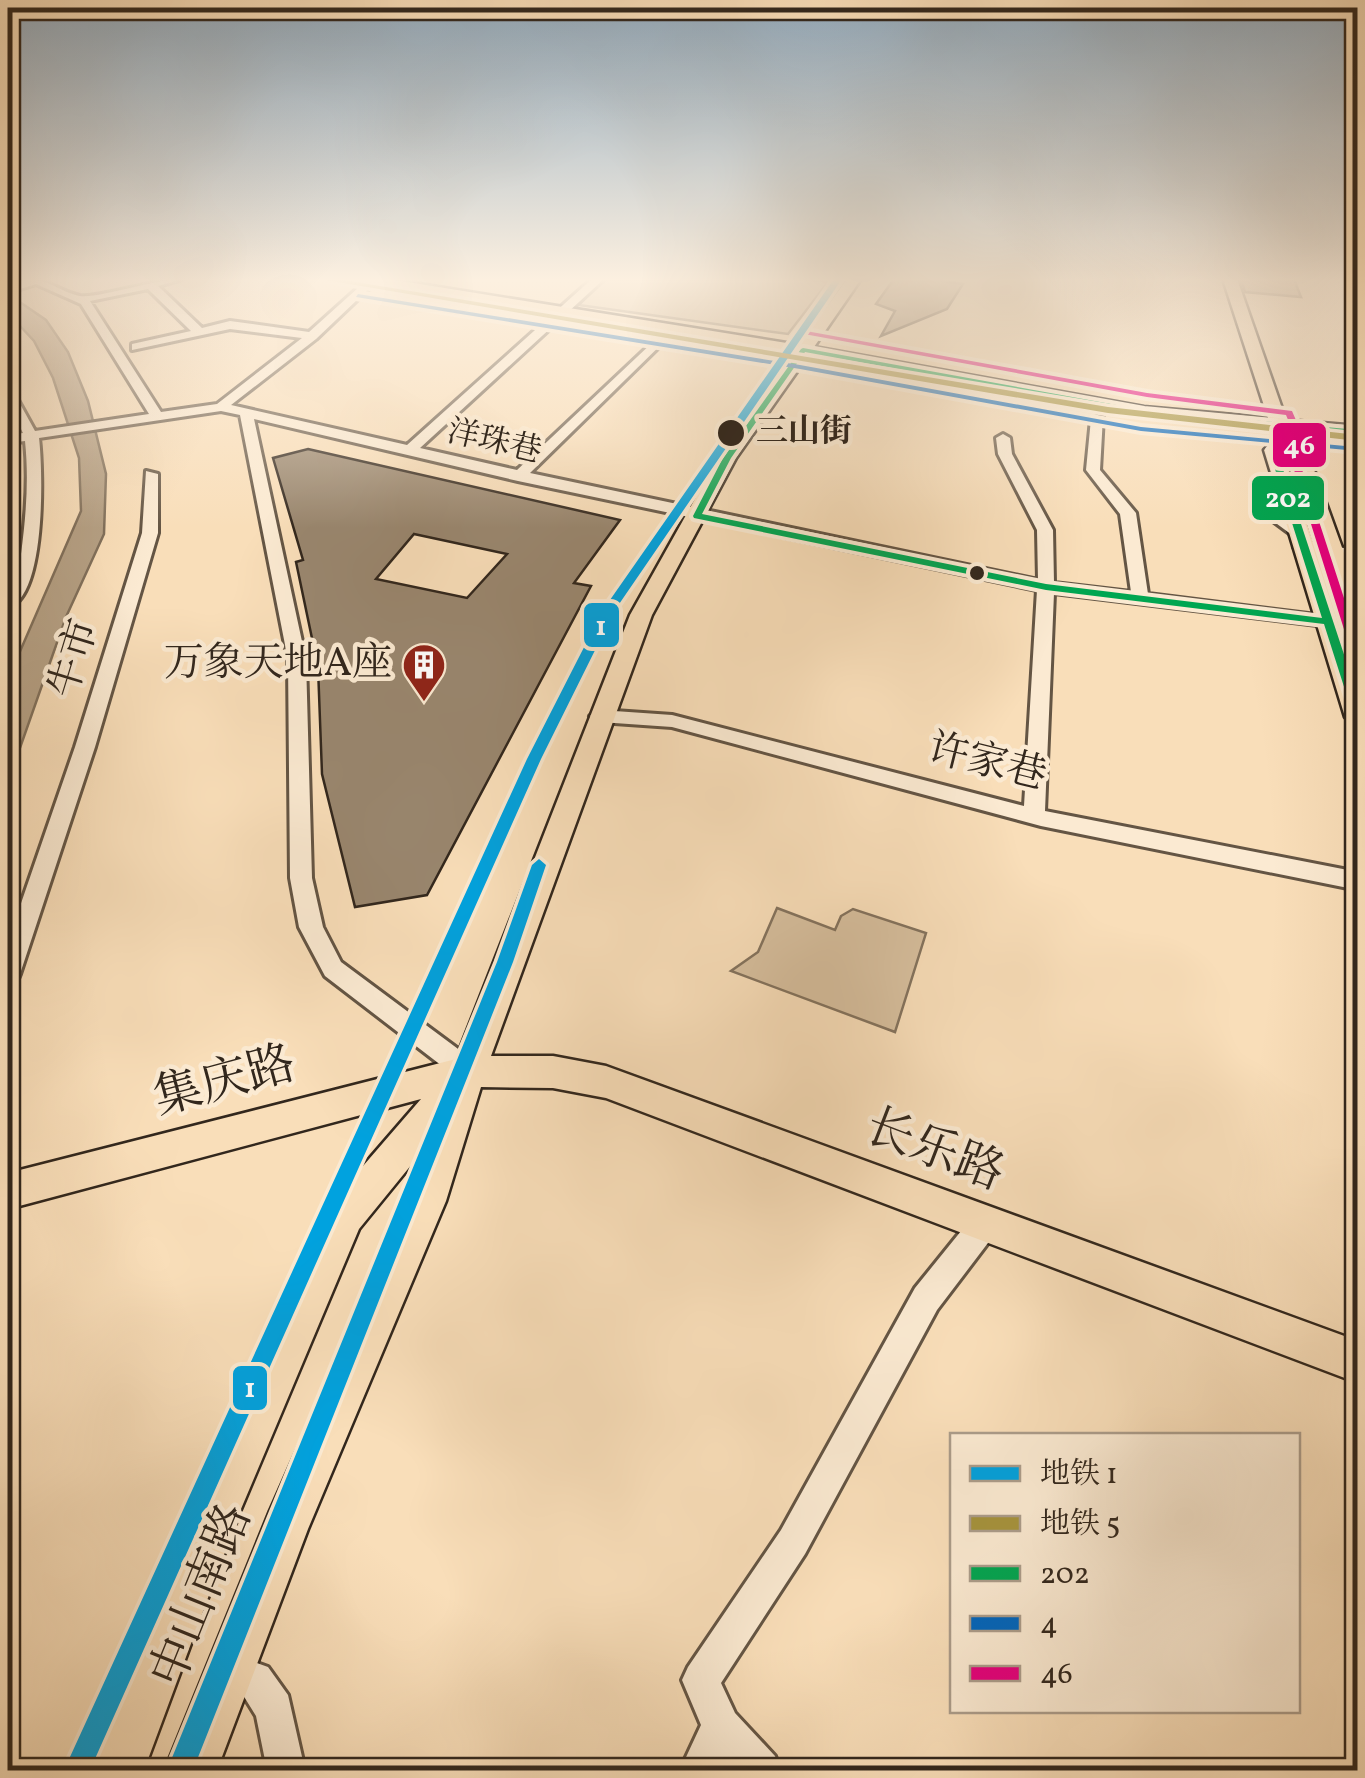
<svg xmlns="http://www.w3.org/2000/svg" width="1365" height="1778" font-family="Vollkorn,'Noto Serif SC',serif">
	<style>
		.green { fill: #d7bf9e; stroke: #84735e; stroke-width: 2.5 }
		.water { fill: #b5a084; stroke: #81705b; stroke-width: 2.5 }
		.building { fill: #99866e; stroke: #32271d; stroke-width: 2.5; fill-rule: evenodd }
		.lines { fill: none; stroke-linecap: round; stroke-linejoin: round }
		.minor-casing { stroke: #645544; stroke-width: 6 }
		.major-casing { stroke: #32271d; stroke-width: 5 }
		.minor { fill: #fbead2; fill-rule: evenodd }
		.major { fill: #f9deb9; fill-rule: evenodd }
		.bus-1-casing { stroke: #fbead2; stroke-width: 8 }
		.bus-2-casing { stroke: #fbead2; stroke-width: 8 }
		.bus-3-casing { stroke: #fbead2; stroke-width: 8 }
		.bus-1 { fill: #00a651; fill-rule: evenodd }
		.bus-2 { fill: #0065bd; fill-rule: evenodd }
		.bus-3 { fill: #e5007d; fill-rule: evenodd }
		.metro-1-casing { stroke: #fbead2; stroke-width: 7 }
		.metro-2-casing { stroke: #fbead2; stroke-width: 7 }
		.metro-1 { fill: #00a2df; fill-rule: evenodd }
		.metro-2 { fill: #a5923c; fill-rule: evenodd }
		.stop-dot { fill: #32271d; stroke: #fbead2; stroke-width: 4 }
		.labels { text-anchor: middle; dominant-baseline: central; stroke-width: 9; stroke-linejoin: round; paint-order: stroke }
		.far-stop-label { font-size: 32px; font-weight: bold; fill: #32271d; stroke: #fbead2; text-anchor: start }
		.far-street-label { font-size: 32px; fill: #32271d; stroke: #fbead2 }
		.street-label { font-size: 40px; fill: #32271d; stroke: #fbead2 }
		.poi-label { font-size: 40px; fill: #32271d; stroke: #fbead2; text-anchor: end }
		.near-street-label { font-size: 48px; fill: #32271d; stroke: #fbead2 }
		.line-badge { stroke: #fbead2; stroke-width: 4 }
		.badge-label { font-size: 28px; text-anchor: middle; font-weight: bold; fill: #fff }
	</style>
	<rect width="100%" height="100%" fill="#f9deb9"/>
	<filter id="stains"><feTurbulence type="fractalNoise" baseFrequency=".002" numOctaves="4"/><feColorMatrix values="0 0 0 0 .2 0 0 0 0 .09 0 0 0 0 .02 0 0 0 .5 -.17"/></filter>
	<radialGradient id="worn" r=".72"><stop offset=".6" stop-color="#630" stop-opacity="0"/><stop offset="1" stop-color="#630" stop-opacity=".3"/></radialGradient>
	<g class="green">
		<path d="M603 279H802L828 282 788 334 579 305Z"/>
		<path d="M777 908 835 930 841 916 853 909 926 933 895 1032 731 971 758 952Z"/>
	</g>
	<path class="water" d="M8 294 46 320 68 352 88 401 106 474 104 534 66 617 8 782V679L81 511 79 458 53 378 34 341 8 313Z"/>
	<g class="building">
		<path d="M894 279H928L963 284 947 309 881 336 895 311 876 304Z"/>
		<path d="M1241 279H1294L1301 297 1245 292Z"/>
		<path d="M308 449 620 520 574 583 591 586 427 895 355 907 322 774 318 667 296 562 303 560 273 458ZM414 534 507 554 467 598 376 579Z"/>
	</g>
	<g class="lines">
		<g class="minor-casing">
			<g id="minor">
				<path d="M27 279C49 279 60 292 80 296 97 299 155 279 182 279L158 286 202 328 230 321 309 332 368 279H379L316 339 231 405 407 445 592 279H604L420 448 517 470 671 325 675 327V331L530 473 1038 580 1037 530 998 454 996 438 1003 434 1010 438 1012 454 1053 530 1054 583 1131 592 1120 514 1086 470 1091 419 1103 416 1100 470 1136 513 1148 594 1357 620 1358 630 1054 593 1045 811 1358 872V890L1041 826 672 727 600 722 590 716 600 710 672 715 1024 806 1037 590 518 481 254 419 306 660 312 878 323 927 341 962 477 1063 481 1071 477 1079 468 1083 459 1079 325 976 299 927 290 878 288 660 240 415 221 411 39 438C43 472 46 596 8 608 8 583 17 575 21 554 26 516 29 479 25 441L8 443V435L23 433 8 404V389L14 393 35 431 149 414 81 304 36 284 8 293V286ZM148 289 191 331 132 344V350L230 329 302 338 217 404 161 412 90 301Z"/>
				<path d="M146 471 158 474V533L95 747 20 974 17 981 8 984V941L75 747 142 533Z"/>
				<path d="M1255 483H1265L1273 507 1304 529V535H1292L1261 512Z"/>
				<path d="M1302 542 1358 550V560L1296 550 1294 547Z"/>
				<path d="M984 1211 994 1215 998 1225 994 1235 937 1310 805 1554 721 1683 735 1713 775 1756 780 1770H735L725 1760 720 1770H680L701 1725 682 1680 688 1667 781 1530 915 1288 974 1215Z"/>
				<path d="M227 1652 268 1667 288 1695 305 1770H267L256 1716 243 1695 214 1684 208 1671 214 1658Z"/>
			</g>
		</g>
		<g class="major-casing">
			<path id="major" d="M354 279H389L799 345 847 279H861L814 347 1144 407 1268 418 1223 279H1237L1286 420 1358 426V437L1290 431 1308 453 1358 592V634L1346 627 1290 456 1283 452 1358 677V725L1345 717 1264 450 1274 440 1271 429 1144 417 808 356 736 458 652 615 491 1056H553L606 1066 1358 1341V1383L606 1098 553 1088 481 1087 446 1201 308 1529 217 1770H165L270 1511 409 1198 425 1148 359 1229 241 1509 144 1770H92L203 1491 331 1203 421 1099 8 1209V1173L456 1059 630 615 718 458 793 353Z"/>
		</g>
		<use href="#minor" class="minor"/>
		<use href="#major" class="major"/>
		<g class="bus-1-casing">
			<path id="bus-1" d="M803 348 1144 410 1358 430V434L1283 427 1288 442 1277 451 1358 697V718L1353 715 1324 624 1046 590 694 518 693 516 723 458 801 349ZM805 352 1144 414 1277 427 1280 441 1269 450 1322 618 1046 584 702 514 731 458Z"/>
		</g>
		<g class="bus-2-casing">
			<path id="bus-2" d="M358 294 800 365 1141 427 1356 447 1358 451 1141 431 800 369 356 297Z"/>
		</g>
		<g class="bus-3-casing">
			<path id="bus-3" d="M806 331 1147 393 1292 411 1305 441 1298 457 1358 641V661L1353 658 1290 457 1297 441 1286 415 1147 397 804 334 803 333Z"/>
		</g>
		<use href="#bus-1" class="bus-1"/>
		<use href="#bus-2" class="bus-2"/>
		<use href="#bus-3" class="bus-3"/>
		<g class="metro-1-casing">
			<g id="metro-1">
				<path d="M834 279H842L615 610 541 759 90 1770H64L527 759 603 610Z"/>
				<path d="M539 859 546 865 513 962 193 1770H167L497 962 532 865Z"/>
			</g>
		</g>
		<g class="metro-2-casing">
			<path id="metro-2" d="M320 279H338L1108 407 1358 435V441L1108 413Z"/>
		</g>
		<use href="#metro-1" class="metro-1"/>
		<use href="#metro-2" class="metro-2"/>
	</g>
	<linearGradient id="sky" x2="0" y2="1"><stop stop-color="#93acc0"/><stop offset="0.53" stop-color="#fcf0e0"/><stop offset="1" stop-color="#fcf0e0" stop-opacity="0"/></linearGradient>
	<rect width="1365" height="528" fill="url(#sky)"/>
	<defs>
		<g id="building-pin" transform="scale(2.25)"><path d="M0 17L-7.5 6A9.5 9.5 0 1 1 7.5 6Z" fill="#8f2418" stroke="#fbead2"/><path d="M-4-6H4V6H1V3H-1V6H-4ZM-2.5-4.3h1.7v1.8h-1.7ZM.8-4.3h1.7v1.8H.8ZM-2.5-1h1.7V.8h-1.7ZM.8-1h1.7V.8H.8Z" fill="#fff"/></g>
	</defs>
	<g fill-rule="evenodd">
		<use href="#building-pin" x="424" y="665"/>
	</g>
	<g class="stop-dot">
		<circle cx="731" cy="433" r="15"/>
		<circle cx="977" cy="573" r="9"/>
	</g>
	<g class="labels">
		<g class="far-stop-label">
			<text x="756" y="433">三山街</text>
		</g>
		<g class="far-street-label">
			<text transform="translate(494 443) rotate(13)">洋珠巷</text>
		</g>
		<g class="street-label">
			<text transform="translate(76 659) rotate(-73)">牛市</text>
			<text transform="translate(987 764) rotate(14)">许家巷</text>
		</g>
		<g class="poi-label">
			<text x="392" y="665">万象天地A座</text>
		</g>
		<g class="near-street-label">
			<text transform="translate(225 1083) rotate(-15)">集庆路</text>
			<text transform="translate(934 1152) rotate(21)">长乐路</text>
			<text transform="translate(203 1596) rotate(-68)">中山南路</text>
		</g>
	</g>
	<g class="line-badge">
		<rect x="1271" y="421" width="57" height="48" rx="10" fill="#e5007d"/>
		<rect x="1250" y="474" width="76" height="48" rx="10" fill="#00a651"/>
		<rect x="582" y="601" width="39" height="48" rx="10" fill="#00a2df"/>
		<rect x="231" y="1364" width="38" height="48" rx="10" fill="#00a2df"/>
	</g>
	<g class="badge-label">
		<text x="1299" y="454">46</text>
		<text x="1288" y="507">202</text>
		<text x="601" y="635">1</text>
		<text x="250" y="1397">1</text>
	</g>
	<rect width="1365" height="1778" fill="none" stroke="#f9deb9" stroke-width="40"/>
	<rect x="10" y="10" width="1345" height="1758" fill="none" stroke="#32271d" stroke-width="5"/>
	<rect x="20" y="20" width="1325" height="1738" fill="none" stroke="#32271d" stroke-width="2.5"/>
	<rect x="950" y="1433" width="350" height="280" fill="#fbead2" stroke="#ab9c8a" stroke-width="2.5"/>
	<rect x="970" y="1466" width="50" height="15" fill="#00a2df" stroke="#ab9c8a" stroke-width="2.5"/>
	<text x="1040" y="1483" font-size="30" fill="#32271d">地铁 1</text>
	<rect x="970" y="1516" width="50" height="15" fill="#a5923c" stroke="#ab9c8a" stroke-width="2.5"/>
	<text x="1040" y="1533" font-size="30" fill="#32271d">地铁 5</text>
	<rect x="970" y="1566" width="50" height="15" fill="#00a651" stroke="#ab9c8a" stroke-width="2.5"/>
	<text x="1040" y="1583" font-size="30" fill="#32271d">202</text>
	<rect x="970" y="1616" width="50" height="15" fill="#0065bd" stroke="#ab9c8a" stroke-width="2.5"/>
	<text x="1040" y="1633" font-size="30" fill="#32271d">4</text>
	<rect x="970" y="1666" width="50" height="15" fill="#e5007d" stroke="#ab9c8a" stroke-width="2.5"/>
	<text x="1040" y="1683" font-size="30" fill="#32271d">46</text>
	<rect width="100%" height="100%" filter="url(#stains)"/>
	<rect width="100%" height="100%" fill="url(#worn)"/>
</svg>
